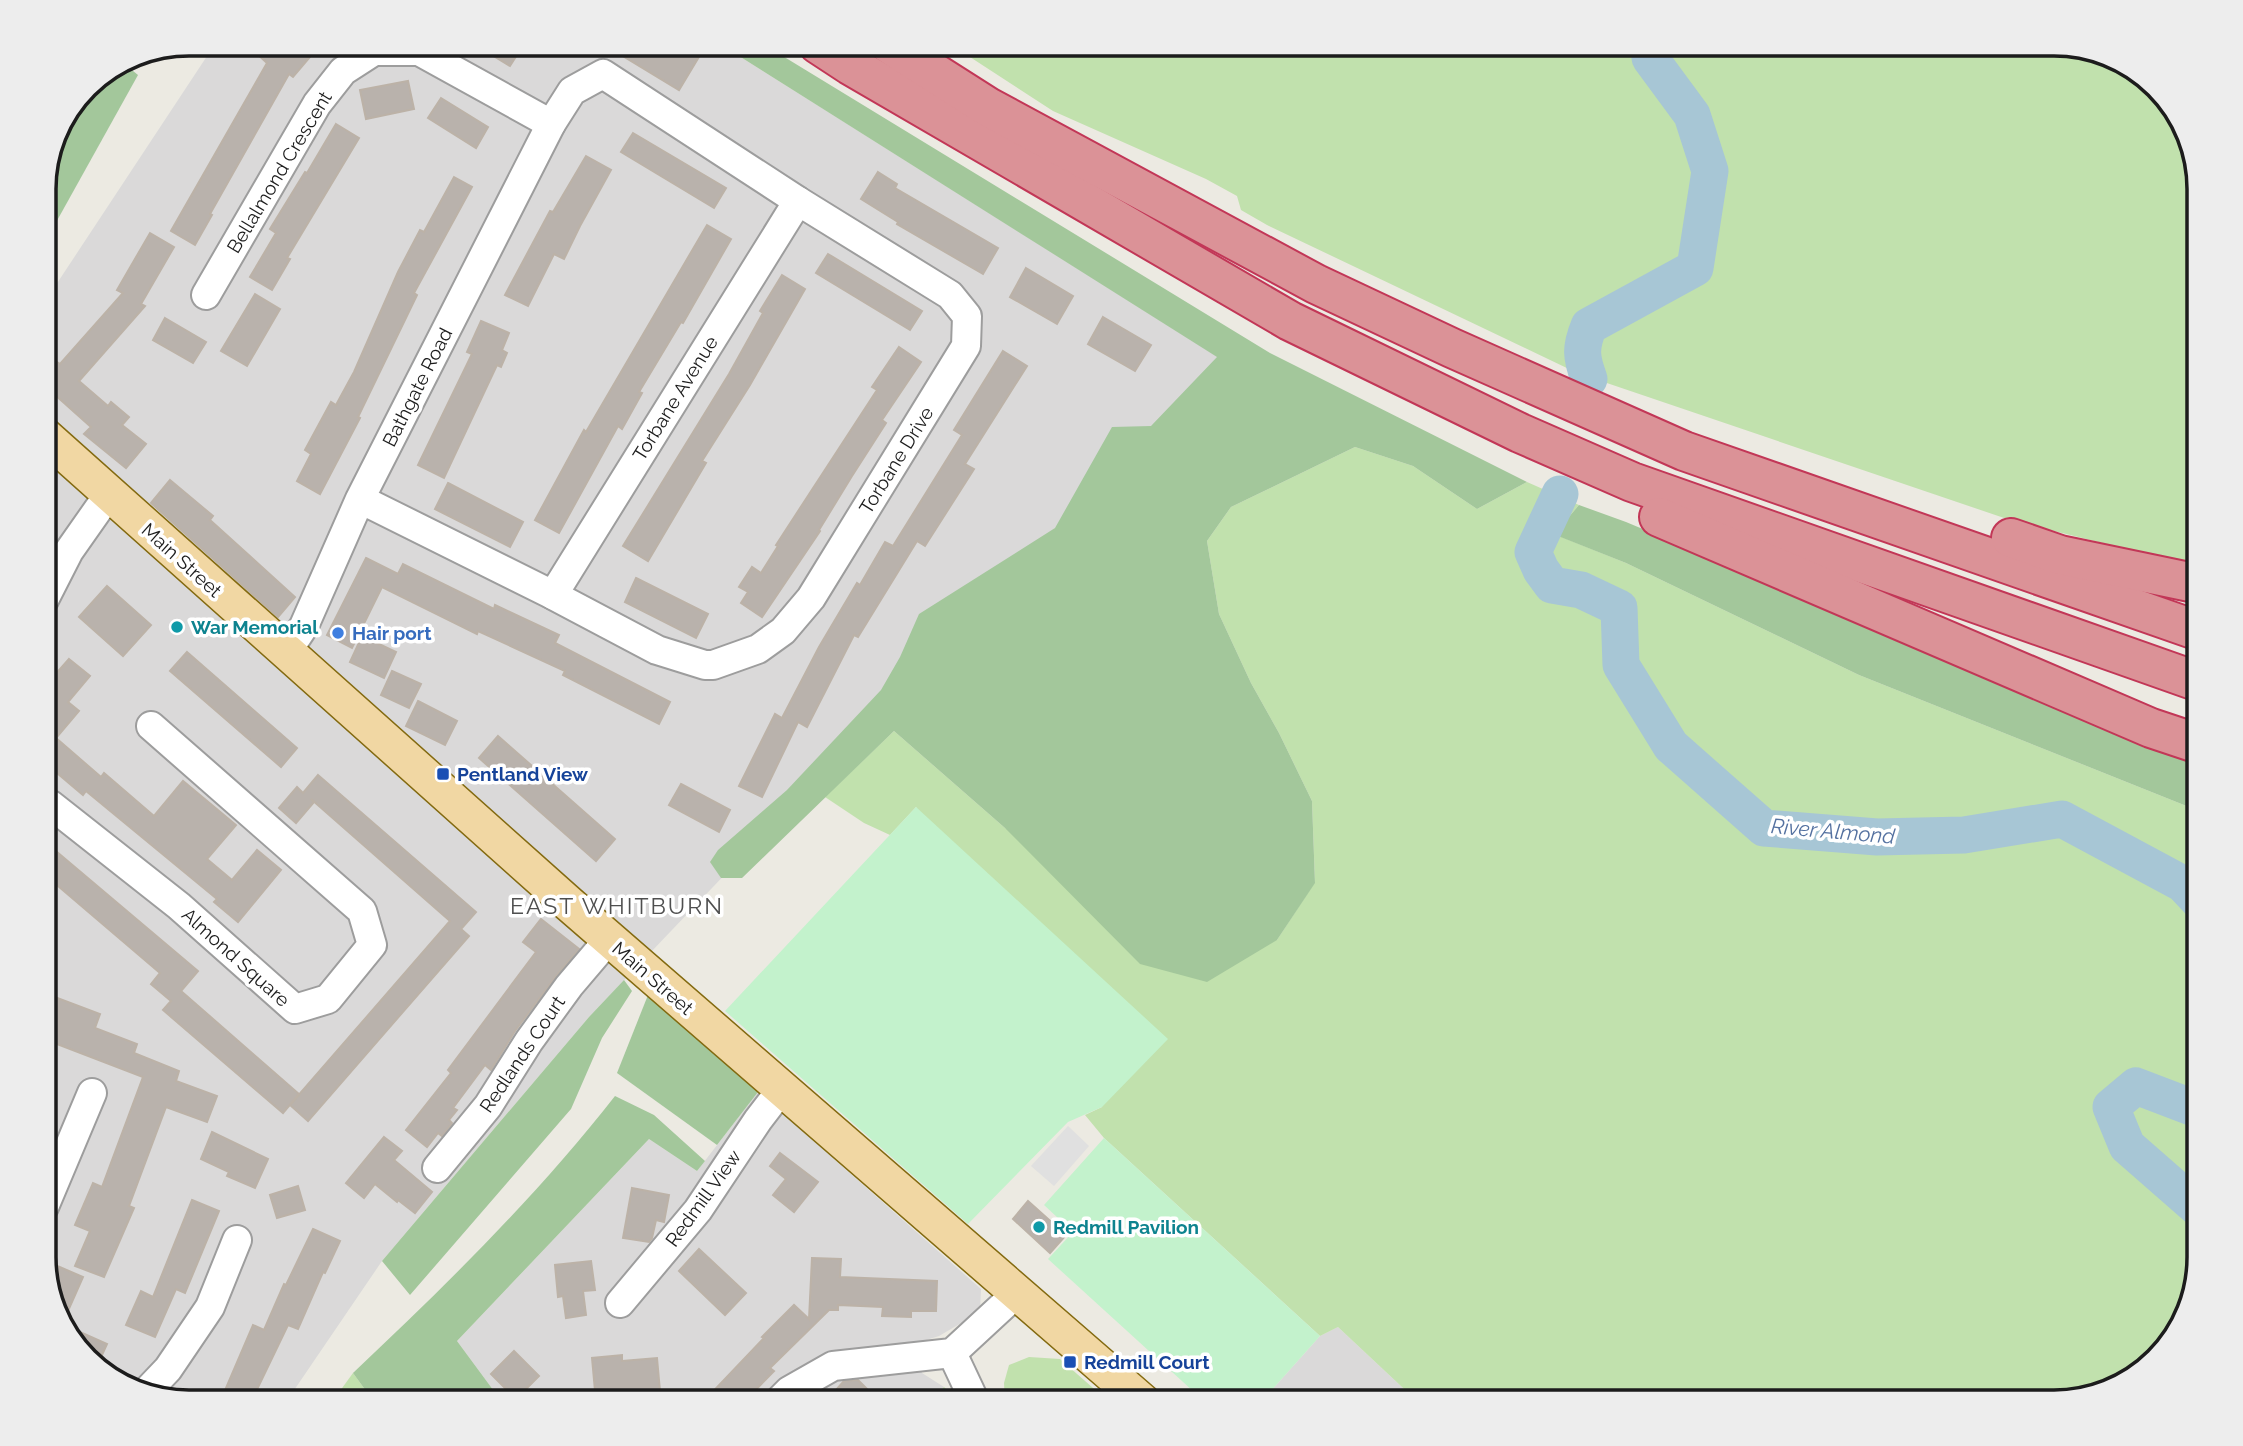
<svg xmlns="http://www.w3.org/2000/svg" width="2243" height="1446" font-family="Raleway,sans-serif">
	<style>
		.residential { fill: #dad9d9 }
		.grass { fill: #c1e1ad }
		.forest { fill: #a3c79b }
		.park { fill: #c3f2cc }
		.parking { fill: #e0e0e0 }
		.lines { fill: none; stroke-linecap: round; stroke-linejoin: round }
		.river { stroke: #a7c6d5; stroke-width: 37 }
		.building { fill: #b9b2ac; stroke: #bcb2a7; stroke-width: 2 }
		.minor-casing { stroke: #9d9d9d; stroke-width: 32 }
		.major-casing { stroke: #836a10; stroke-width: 38 }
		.highway-casing { stroke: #c23757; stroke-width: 42 }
		.minor { stroke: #fff; stroke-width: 28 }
		.major { stroke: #f1d7a3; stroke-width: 35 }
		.highway { stroke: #db9297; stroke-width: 38 }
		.culture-dot { fill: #0f9aa8; stroke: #fff; stroke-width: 2.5 }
		.shop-dot { fill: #3f7fe0; stroke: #fff; stroke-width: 2.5 }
		.transit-dot { fill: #1a4fb4; stroke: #fff; stroke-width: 2.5 }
		.labels { text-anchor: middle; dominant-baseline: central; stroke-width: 7; stroke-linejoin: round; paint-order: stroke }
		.street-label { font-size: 19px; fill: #1c1c1c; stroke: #fff }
		.culture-label { font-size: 19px; font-weight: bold; fill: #0d838f; stroke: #fff; text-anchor: start }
		.shop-label { font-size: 19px; font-weight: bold; fill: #366cbe; stroke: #fff; text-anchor: start }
		.transit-label { font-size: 19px; font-weight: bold; fill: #164399; stroke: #fff; text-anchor: start }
		.water-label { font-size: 21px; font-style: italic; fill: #5471a0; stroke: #fff }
		.quarter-label { font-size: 23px; letter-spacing: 2px; fill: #4f4f4f; stroke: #fff }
		.rim { fill: none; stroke: #1c1c1c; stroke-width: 3.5 }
	</style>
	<rect width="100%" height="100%" fill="#eceae2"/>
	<g class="residential">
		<path d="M215 44H720L1218 357 589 1017 382 1261 286 1402H189L109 1378 63 1330 44 1266V303Z"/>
		<path d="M758 1092 981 1289 980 1312 939 1336 920 1342 922 1373 944 1387 930 1402H502L457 1341 649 1139 697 1171Z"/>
		<path d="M1338 1327 1418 1402H1261L1320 1336Z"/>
	</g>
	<g class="grass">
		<path d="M950 44H2054L2134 68 2180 117 2199 189V567L2010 520 1598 380 1571 370 1267 225 1241 210 1237 196 1206 179 1053 111Z"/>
		<path d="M1355 447 1413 466 1477 509 1527 482 1579 505 1568 518 1559 536 1626 563 1859 675 2199 811V1257L2175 1337 2126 1383 2054 1402H1418L1338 1327 1320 1336 1104 1138 1085 1115 1102 1107 916 807 890 835 864 823 825 797 894 731 1005 828 1277 940 1315 882 1312 801 1279 733 1251 683 1219 614 1207 541 1231 507Z"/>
		<path d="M1029 1357 1060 1359 1109 1402H1005L1004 1383 1009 1365Z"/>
		<path d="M353 1373 374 1402H332Z"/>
		<path d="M944 1387 959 1402H930Z"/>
	</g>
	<g class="forest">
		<path d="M720 44H763L1270 353 1527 482 1477 509 1413 466 1355 447 1231 507 1207 541 1219 614 1251 683 1279 733 1312 801 1315 883 1277 940 1207 982 1140 964 1005 828 894 731 742 878H721L710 862 718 850 787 790 881 690 900 657 919 614 1055 528 1112 427 1151 426 1217 357Z"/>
		<path d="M122 62 138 75 44 244V180L55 133 87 86Z"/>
		<path d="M1579 505 1626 522 2199 762V811L1859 675 1626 563 1558 536 1568 518Z"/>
		<path d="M624 980 632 991 602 1038 571 1109 410 1295 382 1261 589 1017Z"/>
		<path d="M648 995 758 1092 717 1145 617 1073Z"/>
		<path d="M615 1096 654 1115 705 1161 697 1171 649 1139 457 1341 502 1402H374L353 1373C445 1286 537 1196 615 1096Z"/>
	</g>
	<g class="park">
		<path d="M916 807 1168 1039 1102 1107 1068 1122 968 1224 725 1011Z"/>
		<path d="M1104 1138 1320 1336 1261 1402H1205L1048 1259 1073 1232 1044 1205Z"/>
	</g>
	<path class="parking" d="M1068 1126 1089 1146 1054 1186 1031 1166Z"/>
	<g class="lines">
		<g class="river">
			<path d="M1589 379C1581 357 1580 348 1589 326L1695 268 1710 171 1692 115 1650 58 1649 44"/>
			<path d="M1560 494 1533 552 1541 570 1552 585 1581 590 1619 608 1621 665 1671 746 1764 828 1877 837 1964 835 2062 819 2183 884 2199 901"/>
			<path d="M2199 1110 2136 1086 2111 1107 2127 1146 2199 1209"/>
		</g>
	</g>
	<g class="building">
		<path d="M265 44H321L293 77 289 74 210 214 212 215 195 245 171 231 267 63 257 54Z"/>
		<path d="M474 44H524L510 66Z"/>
		<path d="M603 44H681L700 55 679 90Z"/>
		<path d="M408 81 414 109 366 119 360 90Z"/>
		<path d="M441 98 488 127 476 148 428 118Z"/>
		<path d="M336 124 359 138 287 258 290 259 272 290 250 277 276 233 270 229 305 172 307 173Z"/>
		<path d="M633 133 726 188 714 208 621 152Z"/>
		<path d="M586 156 611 170 580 226 564 259 554 254 528 306 505 295 550 211 553 212Z"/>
		<path d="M878 172 897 184 895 188 998 248 983 274 897 224 898 222 861 199Z"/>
		<path d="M454 177 472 187 414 293 417 295 358 417 360 418 320 494 297 481 311 454 305 450 331 402 336 405 354 372 398 272 420 230 424 232Z"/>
		<path d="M707 225 731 239 683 323 681 322 639 392 642 393 622 429 618 426 559 533 535 520 584 430 586 432Z"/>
		<path d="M150 233 174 247 141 304 145 306 79 381 108 406 111 402 129 417 122 425 146 444 126 468 84 434 91 427 44 385V376L57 362 60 364 123 293 117 290Z"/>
		<path d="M828 254 922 311 910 330 816 273Z"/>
		<path d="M1026 268 1073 296 1057 324 1010 297Z"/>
		<path d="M782 275 805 289 750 385 702 461 706 463 648 561 623 546 729 374 763 313 760 311Z"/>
		<path d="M255 294 280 309 247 366 221 351Z"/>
		<path d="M1103 317 1151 345 1135 371 1088 344Z"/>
		<path d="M165 318 206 342 193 363 153 340Z"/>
		<path d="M481 321 509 333 502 350 507 353 501 367 497 365 444 478 418 465 472 354 467 352Z"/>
		<path d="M899 347 921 362 882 420 886 423 852 476 819 530 820 531 762 617 741 603 748 592 739 587 752 567 761 573 778 546 776 545 877 390 872 387Z"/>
		<path d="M1003 351 1027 366 965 464 974 469 925 546 917 541 858 637 854 635 807 727 798 722 762 797 739 786 775 714 782 718 819 647 857 583 860 585 885 542 893 546 962 435 954 430Z"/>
		<path d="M170 480 213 516 210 520 295 597 278 617 151 503Z"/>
		<path d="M448 483 523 522 510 547 435 509Z"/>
		<path d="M366 558 398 574 403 564 494 609 495 605 559 635 555 643 670 702 659 724 563 675 565 671 478 631 477 634 382 587 352 648 327 635Z"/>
		<path d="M636 578 708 614 696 638 625 602Z"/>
		<path d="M107 586 151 625 123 656 79 617Z"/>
		<path d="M362 636 396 652 384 678 350 662Z"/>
		<path d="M187 652 297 748 281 767 170 671Z"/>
		<path d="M69 659 90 676 68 702 79 711 56 738 101 777 104 773 154 816 183 781 236 825 207 859 232 880 257 850 281 870 238 922 214 902 217 899 86 791 83 795 44 762V709L57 694 46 685Z"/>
		<path d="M392 671 421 684 409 708 381 695Z"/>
		<path d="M418 701 457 721 445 745 406 726Z"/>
		<path d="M498 736 615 839 596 861 479 758Z"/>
		<path d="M318 775 476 912 461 929 469 936 308 1121 290 1105 450 921 311 799 314 802 296 823 279 808 297 787 303 793Z"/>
		<path d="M681 784 730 810 719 832 669 805Z"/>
		<path d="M44 841 198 971 181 991 299 1094 283 1113 163 1010 171 1001 151 984 160 973 44 874Z"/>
		<path d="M541 919 579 949 556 976 515 1031 491 1070 485 1065 453 1108 457 1110 449 1120 452 1123 442 1136 438 1133 427 1147 406 1130 451 1073 448 1070 536 952 523 942Z"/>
		<path d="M44 993 100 1014 95 1028 137 1044 134 1053 179 1071 176 1081 217 1096 207 1122 166 1107 129 1206 134 1208 104 1277 75 1266 90 1231 75 1225 93 1183 102 1187 143 1077 44 1039Z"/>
		<path d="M212 1132 268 1159 255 1188 227 1176 229 1172 201 1159Z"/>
		<path d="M384 1137 402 1151 394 1160 432 1192 415 1213 398 1200 397 1202 375 1184 364 1198 346 1183Z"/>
		<path d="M780 1153 818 1182 794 1212 773 1195 786 1179 770 1166Z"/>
		<path d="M298 1186 305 1210 277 1218 270 1195Z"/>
		<path d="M632 1188 669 1195 664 1222 656 1220 652 1238 649 1242 623 1238Z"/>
		<path d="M192 1200 219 1211 185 1293 176 1289 155 1337 126 1325 141 1291 153 1297Z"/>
		<path d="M1028 1201 1066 1235 1050 1253 1013 1219Z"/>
		<path d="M313 1229 340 1241 325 1273 323 1272 298 1329 288 1325 251 1402H220L253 1325 264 1330 284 1284 286 1285Z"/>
		<path d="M699 1249 746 1293 725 1315 679 1271Z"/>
		<path d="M812 1258 841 1259 840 1277 937 1281 936 1311H911V1317L882 1316 883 1307 838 1305V1310H829L770 1368 774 1371 744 1402H703L764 1338 762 1337 794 1305 809 1319Z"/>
		<path d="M591 1261 595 1290 583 1291 586 1315 566 1318 563 1296 558 1297 555 1265Z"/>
		<path d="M55 1265 83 1277 68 1311 56 1306 48 1280Z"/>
		<path d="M62 1324 107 1344 97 1366 63 1330Z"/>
		<path d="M514 1351 539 1376 516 1399 491 1374Z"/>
		<path d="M622 1355V1361L657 1358 660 1391 626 1394 627 1399 596 1402 592 1358Z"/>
		<path d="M858 1380 880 1402H849L836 1390 844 1381Z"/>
	</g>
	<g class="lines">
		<g class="minor-casing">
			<g id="minor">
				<path d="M206 295 317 104 343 71 374 51H419L551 124"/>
				<path d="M553 595 798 201"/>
				<path d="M44 600 69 551 109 494"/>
				<path d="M286 653 304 626 360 499 551 124 572 91 603 74 798 201 950 295 967 316 966 346 811 598 783 631 758 649 713 665H705L657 650 553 595 360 499"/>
				<path d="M44 802 51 805 179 906 295 1009 328 999 372 945 362 911 151 726"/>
				<path d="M437 1168 488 1106 529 1041 569 986 609 939"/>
				<path d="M44 1207 92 1093"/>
				<path d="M620 1303 698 1210 758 1120 781 1090"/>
				<path d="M952 1353 975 1402"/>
				<path d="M148 1390 168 1369 210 1307 237 1240"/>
				<path d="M778 1402 789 1391 833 1366 952 1353 1018 1292"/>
			</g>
		</g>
		<g class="major-casing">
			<path id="major" d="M44 435 568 903 1143 1402"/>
		</g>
		<g class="highway-casing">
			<g id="highway">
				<path d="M818 44 850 65 1290 321 1520 433 1632 482 2199 682"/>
				<path d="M889 44 988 107 1316 284 1452 348 1684 451 2199 631"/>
				<path d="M1659 517 2151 728 2199 744"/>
				<path d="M2011 538 2060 555 2199 584"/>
			</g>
		</g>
		<use href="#minor" class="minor"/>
		<use href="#major" class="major"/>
		<use href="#highway" class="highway"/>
	</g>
	<g class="culture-dot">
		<circle cx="177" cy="627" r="7"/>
		<circle cx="1039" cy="1227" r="7"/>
	</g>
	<circle class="shop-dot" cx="338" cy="633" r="7"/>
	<g class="transit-dot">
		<rect x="436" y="767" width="14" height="14" rx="3.5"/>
		<rect x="1063" y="1355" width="14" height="14" rx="3.5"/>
	</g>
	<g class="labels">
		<g class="street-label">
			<text transform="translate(279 172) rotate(-59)">Bellalmond Crescent</text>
			<text transform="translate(417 387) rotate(-63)">Bathgate Road</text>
			<text transform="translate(675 398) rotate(-58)">Torbane Avenue</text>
			<text transform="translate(896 460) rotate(-58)">Torbane Drive</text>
			<text transform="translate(182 560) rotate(42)">Main Street</text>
			<text transform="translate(236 957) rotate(42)">Almond Square</text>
			<text transform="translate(653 978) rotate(41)">Main Street</text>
			<text transform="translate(522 1054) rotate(-56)">Redlands Court</text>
			<text transform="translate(703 1198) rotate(-54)">Redmill View</text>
		</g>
		<g class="culture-label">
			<text x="191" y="627">War Memorial</text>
			<text x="1053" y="1227">Redmill Pavilion</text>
		</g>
		<g class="shop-label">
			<text x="352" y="633">Hair port</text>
		</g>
		<g class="transit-label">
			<text x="457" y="774">Pentland View</text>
			<text x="1084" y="1362">Redmill Court</text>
		</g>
		<g class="water-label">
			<text transform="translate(1833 831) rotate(5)">River Almond</text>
		</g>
		<g class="quarter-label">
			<text x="617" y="905">EAST WHITBURN</text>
		</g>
	</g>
	<path d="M0 0H2243V1446H0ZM189 56H2054A133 133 0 0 1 2187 189V1257A133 133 0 0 1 2054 1390H189A133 133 0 0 1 56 1257V189A133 133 0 0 1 189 56Z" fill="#ededed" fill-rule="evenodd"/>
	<path class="rim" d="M189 56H2054A133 133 0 0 1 2187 189V1257A133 133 0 0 1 2054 1390H189A133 133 0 0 1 56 1257V189A133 133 0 0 1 189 56Z"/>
</svg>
